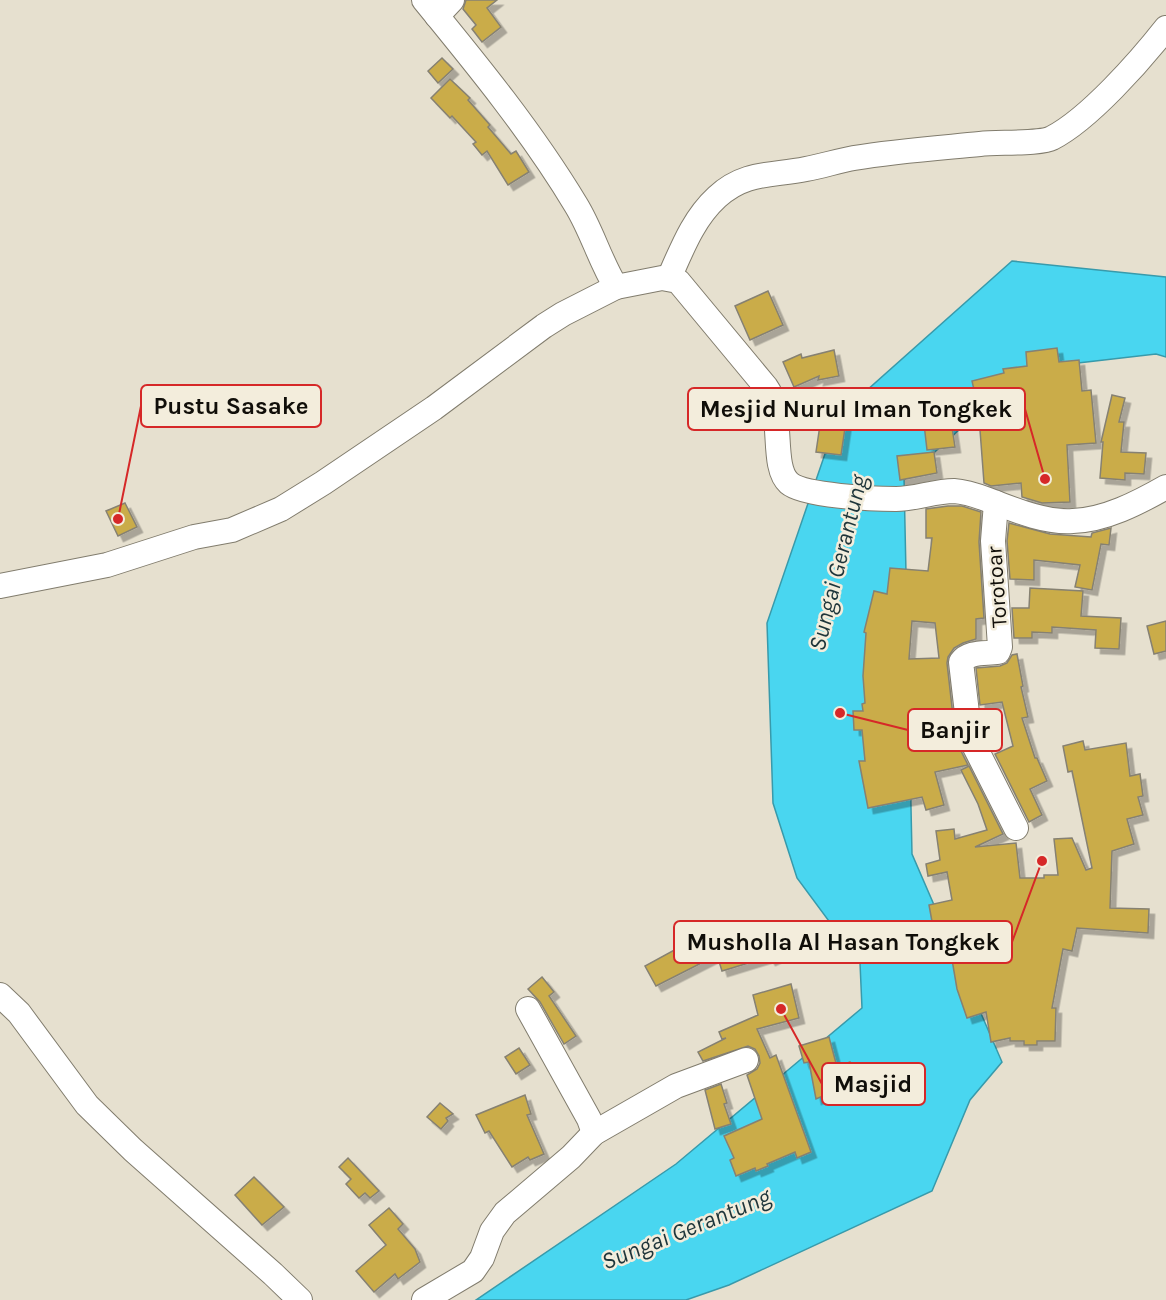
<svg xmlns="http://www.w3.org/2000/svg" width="1166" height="1300" font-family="Karla,sans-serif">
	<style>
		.water { fill: #49d6f0; stroke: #389aab; stroke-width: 1.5 }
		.building { fill: #caac49; stroke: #868172; stroke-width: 1.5; fill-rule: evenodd; filter: url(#shadow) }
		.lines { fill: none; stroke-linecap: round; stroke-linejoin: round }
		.minor-casing { stroke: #817c6d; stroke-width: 26 }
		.minor { stroke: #fff; stroke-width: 24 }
		.labels { text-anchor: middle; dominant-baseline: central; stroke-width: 5; stroke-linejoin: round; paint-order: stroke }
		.street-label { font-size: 22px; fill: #100e09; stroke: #f3eddc }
		.water-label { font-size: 24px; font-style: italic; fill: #1e353a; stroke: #f3eddc }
		.leader { fill: none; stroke: #d62828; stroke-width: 2 }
		.callout-dot { fill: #d62828; stroke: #f3eddc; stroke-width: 2 }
		.callout { fill: #f3eddc; stroke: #d62828; stroke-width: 2 }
		.callout-label { font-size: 24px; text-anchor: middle; font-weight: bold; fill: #100e09 }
	</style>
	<defs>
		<filter id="shadow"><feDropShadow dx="5.5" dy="5.5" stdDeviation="0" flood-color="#0004"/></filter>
	</defs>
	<rect width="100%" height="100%" fill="#e6e0cf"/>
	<path class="water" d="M1012 261 1166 277V357L1156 354 1026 369 904 480 912 854 1002 1062 970 1100 932 1191 729 1285 686 1300H476L676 1164 862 1008 860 963 797 878 773 803 767 623 838 416Z"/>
	<g class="building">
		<path d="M466 0H497L487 8 501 27 482 42 472 29 476 25 463 9Z"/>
		<path d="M442 58 453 69 438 83 428 71Z"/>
		<path d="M450 79 470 98 468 100 490 125 488 127 511 154 516 151 529 172 508 185 487 151 482 155 473 144 476 142 452 116 450 118 431 98Z"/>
		<path d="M768 291 783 325 750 340 735 306Z"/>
		<path d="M1057 348 1059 362 1079 360 1082 391 1091 390 1096 443 1067 445 1070 502 1042 503 1022 497 1021 483 991 486 984 483 980 430 983 429 972 381 1004 373 1003 369 1027 366 1026 352Z"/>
		<path d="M834 350 839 376 818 380 819 376 794 387 783 362 801 354 802 358Z"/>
		<path d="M1112 395 1125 398 1119 422H1124L1121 452 1146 453 1144 474 1125 473V480L1100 478 1103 442H1101Z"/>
		<path d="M816 399 856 403 854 422 846 421 841 455 816 452 821 418 814 417Z"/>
		<path d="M951 421 955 447 927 450 924 424Z"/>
		<path d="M934 452 937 473 900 480 897 456Z"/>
		<path d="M125 503 137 527 118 536 106 511Z"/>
		<path d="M948 506H962L981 512 979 542 984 618 976 619V639L963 643 954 648 948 657 947 663 953 716 961 751 968 765 935 772 944 805 926 810 922 797 868 808 859 761H865L862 730H854L853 711H863L862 704 865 703 863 676 866 633 864 632 874 591 887 594 890 568 928 571 932 538H926V509ZM912 621 935 623 939 658 909 659Z"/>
		<path d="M1009 523 1050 534 1091 537 1092 533 1111 528 1109 545 1101 544 1092 590 1075 587 1080 565 1034 560V580L1010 579 1007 541Z"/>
		<path d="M1030 588 1083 591 1081 616 1121 618 1119 649 1095 648 1096 630 1052 627V633L1032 632V638H1014L1012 608H1029Z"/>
		<path d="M1166 621V651L1154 654 1147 626Z"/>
		<path d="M1017 654 1023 686 1021 687 1028 717 1022 718 1035 758H1037L1047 781 1030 789 1042 815 1029 822 995 754 1013 746 1002 702 980 705 976 668 1000 666 1007 663 1012 655Z"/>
		<path d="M1083 741 1085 750 1126 743 1130 776 1140 774 1143 796 1138 797 1143 815 1127 819 1134 844 1112 851 1110 908 1149 909 1148 933 1077 928 1072 951 1063 949 1057 981 1052 1008H1056L1055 1041H1037V1045H1024V1041H1010V1038L991 1042 986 1012 967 1018 957 989 946 924 933 927 929 905 952 900 947 872 928 876 926 864 940 860 936 831 954 829 955 839 987 830 978 804 961 770 969 766 1003 834 975 847 1016 843 1020 878H1044V875H1058L1054 839 1072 838 1086 870 1092 868 1072 771 1068 772 1063 746Z"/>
		<path d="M760 928 766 947 791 936 796 948 770 960 768 957 722 971 717 955 656 986 645 966 689 942 695 953 748 936 747 932Z"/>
		<path d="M542 977 554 992 549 996 576 1036 564 1044 540 1002 528 989Z"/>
		<path d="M791 984 799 1018 757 1029 770 1058 776 1055 811 1152 797 1158 795 1152 767 1164 768 1166 756 1171 755 1168 736 1176 730 1160 734 1158 724 1136 762 1119 747 1075 757 1069 760 1063 759 1056 755 1049 748 1046 703 1061 698 1052 726 1038 722 1039 719 1032 758 1015 753 995Z"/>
		<path d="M829 1037 837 1067 850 1062 858 1081 816 1099 809 1062 804 1063 799 1046Z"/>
		<path d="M519 1048 530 1065 516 1074 505 1057Z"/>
		<path d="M721 1084 727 1103 724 1104 731 1124 715 1129 705 1090Z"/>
		<path d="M525 1095 531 1114 527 1115 544 1154 530 1160 528 1157 512 1167 489 1131 485 1133 476 1115Z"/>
		<path d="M440 1103 453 1114 446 1118 448 1121 441 1129 427 1117Z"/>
		<path d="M348 1158 379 1191 370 1198 365 1193 359 1198 346 1184 351 1179 339 1167Z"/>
		<path d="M254 1177 284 1207 262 1225 235 1195Z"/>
		<path d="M389 1208 403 1224 398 1229 415 1249 420 1262 398 1279 395 1274 374 1292 356 1271 386 1245 369 1225Z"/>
	</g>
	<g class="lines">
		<g class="minor-casing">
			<g id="minor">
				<path d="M424 0C478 66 532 132 576 205 592 231 600 261 616 287L662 278 678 281 766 387C785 413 770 466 789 483 804 496 874 499 896 499 915 499 935 491 954 491 969 492 980 497 994 502 1017 511 1047 523 1073 521 1105 520 1138 503 1166 487"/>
				<path d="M437 16 452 0"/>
				<path d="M669 278C682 249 693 219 717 197 745 171 772 176 806 169 822 166 838 161 854 158 896 151 939 148 980 144 997 142 1041 144 1052 138 1089 119 1140 61 1166 28"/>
				<path d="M996 503 993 541 1000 647 998 652C985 654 969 651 961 662L967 713 975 747 1016 828"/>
				<path d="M0 586 107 565 194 537 232 530 281 509 323 483 434 408 544 326 563 314 616 287"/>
				<path d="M0 995 19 1013 87 1105 133 1150 273 1274 300 1300"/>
				<path d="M528 1009 589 1119 594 1133"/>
				<path d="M424 1300 473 1271 482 1258 492 1231 505 1213 571 1157 594 1133 676 1086 746 1060"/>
			</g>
		</g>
		<use href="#minor" class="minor"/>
	</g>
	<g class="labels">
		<g class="street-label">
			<text transform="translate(997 587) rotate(-94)">Torotoar</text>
		</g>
		<g class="water-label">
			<text transform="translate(838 563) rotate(-76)">Sungai Gerantung</text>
			<text transform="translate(686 1229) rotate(-22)">Sungai Gerantung</text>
		</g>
	</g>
	<path class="leader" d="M118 519L141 406M1045 479L1025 409M840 713L908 730M1042 861L1012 942M781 1009L822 1084"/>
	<g class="callout-dot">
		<circle cx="118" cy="519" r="6"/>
		<circle cx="1045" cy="479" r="6"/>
		<circle cx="840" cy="713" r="6"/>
		<circle cx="1042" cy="861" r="6"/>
		<circle cx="781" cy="1009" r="6"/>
	</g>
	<g class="callout">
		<rect x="141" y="385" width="180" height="42" rx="6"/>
		<rect x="688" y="388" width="337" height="42" rx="6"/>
		<rect x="908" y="709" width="94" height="42" rx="6"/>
		<rect x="674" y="921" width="338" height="42" rx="6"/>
		<rect x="822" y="1063" width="103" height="42" rx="6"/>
	</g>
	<g class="callout-label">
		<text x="231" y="414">Pustu Sasake</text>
		<text x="856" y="417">Mesjid Nurul Iman Tongkek</text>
		<text x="955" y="738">Banjir</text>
		<text x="843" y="950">Musholla Al Hasan Tongkek</text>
		<text x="873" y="1092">Masjid</text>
	</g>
</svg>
